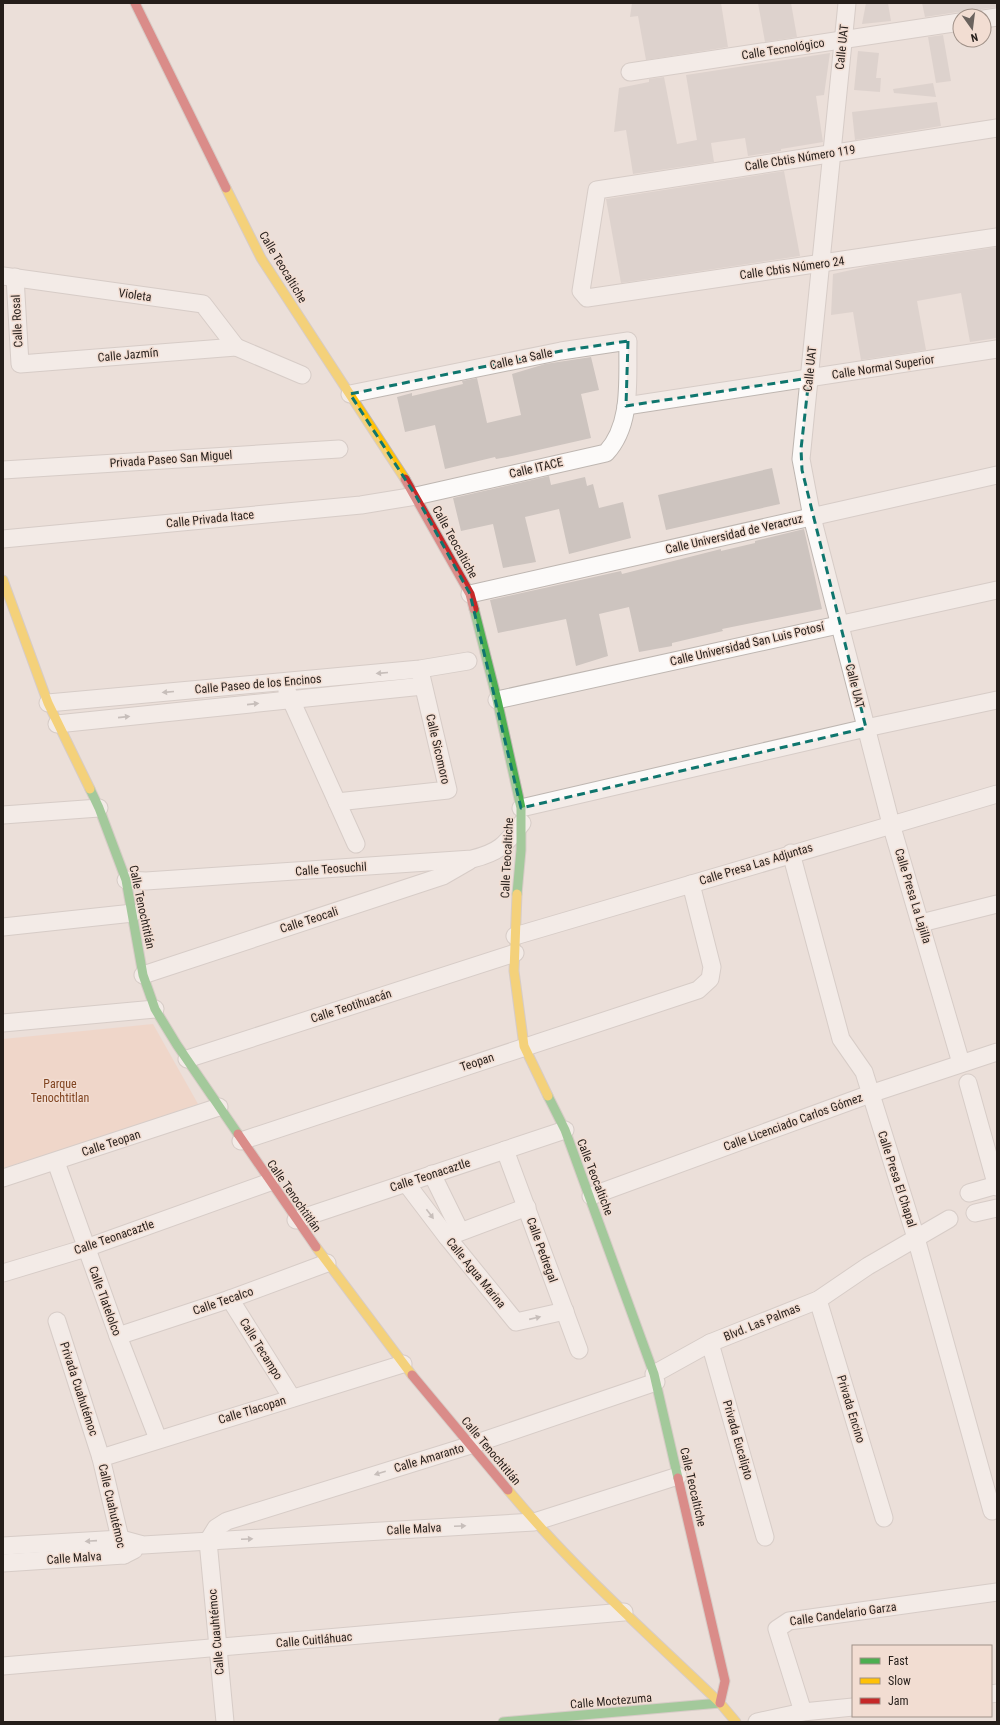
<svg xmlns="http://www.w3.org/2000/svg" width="1000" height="1725" font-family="'Roboto Condensed',sans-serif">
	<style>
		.green { fill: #f4ccb7 }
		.building { fill: #cdc4bf }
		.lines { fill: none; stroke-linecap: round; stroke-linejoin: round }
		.street-casing { stroke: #beb6b1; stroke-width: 19 }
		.fast-casing { stroke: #beb6b1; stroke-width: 11 }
		.slow-casing { stroke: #beb6b1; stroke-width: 11 }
		.jam-casing { stroke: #beb6b1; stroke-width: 11 }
		.street { stroke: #fcfaf9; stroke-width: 17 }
		.fast { stroke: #4caf50; stroke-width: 9 }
		.slow { stroke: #ffc107; stroke-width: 9 }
		.jam { stroke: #c62828; stroke-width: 9 }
		.oneway { fill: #9b9795 }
		.marked { fill: none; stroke: #0f766e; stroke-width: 3; stroke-dasharray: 8 5; stroke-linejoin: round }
		.labels { text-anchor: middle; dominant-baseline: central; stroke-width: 3; stroke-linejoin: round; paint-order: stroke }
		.street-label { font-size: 12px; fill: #251e1a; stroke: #f2ddd2 }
		.park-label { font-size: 12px; fill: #804420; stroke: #f2ddd2 }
	</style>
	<rect width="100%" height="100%" fill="#ebdfd9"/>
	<path class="green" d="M153 1024 198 1104 83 1144 3 1168V1039Z"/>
	<g class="building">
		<path d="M632 3H721L728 47 646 60 638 16 630 17Z"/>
		<path d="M758 3H791L797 37 765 42Z"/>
		<path d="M866 3H888L891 21 862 24Z"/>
		<path d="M922 3H996L997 7 982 9 977 13 966 15 958 12 925 17Z"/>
		<path d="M943 35 951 81 936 83 928 37Z"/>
		<path d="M858 51 879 53 876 78H881L880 92 854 90Z"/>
		<path d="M830 53 824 95 816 96 823 142 781 149V151L748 156 745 138 711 143 714 162 633 174 626 130 614 132 619 88 649 82V79L664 77 677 144 697 140 686 75Z"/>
		<path d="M933 83 936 97 894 93 893 89Z"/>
		<path d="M937 102 941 126 855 140 852 112Z"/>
		<path d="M784 171 800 256 621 283 606 199Z"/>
		<path d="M997 247V338L970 342 961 293 917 301 926 350 861 360 853 312 831 315 833 274 869 266Z"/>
		<path d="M591 357 599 390 581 394 591 438 512 456 496 459 495 457 445 469 435 425 405 432 397 397 412 393V396L463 384 462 381 477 378 487 423 521 415 512 374 545 364Z"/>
		<path d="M772 468 780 504 666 530 658 495Z"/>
		<path d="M549 476 551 485 585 477 587 486 593 484 599 508 623 502 631 538 569 554 559 509 525 517 536 562 503 568 493 524 461 531 453 498Z"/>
		<path d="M804 529 822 609 722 629 723 631 672 643V646L639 652 629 607 599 614 608 656 576 666 566 619 498 633 490 600 621 571 622 574 721 549V551L755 543V541Z"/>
	</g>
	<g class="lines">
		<g class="street-casing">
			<g id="street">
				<path d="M847 3 801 459 812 517 891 824 961 1063"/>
				<path d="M984 19 997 17"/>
				<path d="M630 72 960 22"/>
				<path d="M997 128 597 190 581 291 587 298 997 237"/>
				<path d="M3 276 203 304 236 347"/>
				<path d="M15 277 20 364 236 347 302 375"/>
				<path d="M626 406 997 349"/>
				<path d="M3 470 339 449"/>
				<path d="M3 539 361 505 416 496 606 453C633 424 627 378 628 341L561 351 350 394"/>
				<path d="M470 594 997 475"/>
				<path d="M287 691 356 844"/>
				<path d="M497 700 997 590"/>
				<path d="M48 703 420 669 468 661"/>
				<path d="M57 724 423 686"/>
				<path d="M337 802 448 790 421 675"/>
				<path d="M521 808 866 728 997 700"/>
				<path d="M3 815 99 808"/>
				<path d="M791 853 841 1039 864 1072 916 1238 992 1511"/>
				<path d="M126 880 146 881 472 859C500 852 505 845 522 823"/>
				<path d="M921 923 997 904"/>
				<path d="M3 927 133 913"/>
				<path d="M515 936 997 794"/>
				<path d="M143 975 443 876 469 861"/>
				<path d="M3 1023 155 1009"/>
				<path d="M187 1059 515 953"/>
				<path d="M968 1083 997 1187"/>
				<path d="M241 1141 698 990 710 979 712 967 691 884"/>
				<path d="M505 1150 579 1350"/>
				<path d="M56 1162 118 1336 158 1439"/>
				<path d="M432 1174 460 1231"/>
				<path d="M3 1178 219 1107"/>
				<path d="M406 1183 447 1237 516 1322 565 1311"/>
				<path d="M969 1193 997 1185"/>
				<path d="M591 1196 870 1094 997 1052"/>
				<path d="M975 1213 997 1208"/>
				<path d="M296 1220 565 1130"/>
				<path d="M447 1237 527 1207"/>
				<path d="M3 1273 86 1248 270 1182"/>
				<path d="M230 1299 292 1398"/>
				<path d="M818 1300 884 1518"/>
				<path d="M57 1321 101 1458 124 1555"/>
				<path d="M118 1336 230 1299 327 1263"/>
				<path d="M710 1343 765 1537"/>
				<path d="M654 1374 710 1343 818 1300 868 1266 949 1219"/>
				<path d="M101 1458 403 1364"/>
				<path d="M208 1541 216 1528 227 1521 471 1445 656 1382"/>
				<path d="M208 1541 225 1722"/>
				<path d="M3 1546 121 1539 143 1545 534 1522 678 1476"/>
				<path d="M3 1563 124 1555 134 1550"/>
				<path d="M3 1666 624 1612"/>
				<path d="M991 1694 997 1693"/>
				<path d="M803 1712 777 1629 789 1621 997 1592"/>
				<path d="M757 1722 803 1712 853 1707"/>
			</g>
		</g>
		<g class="fast-casing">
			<g id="fast">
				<path d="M474 609 497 700 521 808V850L517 894"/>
				<path d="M90 789 99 808 126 880 143 975 155 1009 177 1045 238 1134"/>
				<path d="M548 1096 565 1130 654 1374 678 1478"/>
				<path d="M503 1722 720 1703"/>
			</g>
		</g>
		<g class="slow-casing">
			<g id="slow">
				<path d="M226 188 261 258 405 479"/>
				<path d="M3 580 48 703 90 789"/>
				<path d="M517 894 514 971 524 1046 548 1096"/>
				<path d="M316 1247 412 1375"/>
				<path d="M508 1490C572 1567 648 1634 720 1703L736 1722"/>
			</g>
		</g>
		<g class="jam-casing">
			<g id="jam">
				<path d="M135 3 226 188"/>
				<path d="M405 479 470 594 474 609"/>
				<path d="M238 1134 316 1247"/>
				<path d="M412 1375 508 1490"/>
				<path d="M678 1478 725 1681 720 1703"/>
			</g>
		</g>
		<use href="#street" class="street"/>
		<use href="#fast" class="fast"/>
		<use href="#slow" class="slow"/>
		<use href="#jam" class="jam"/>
	</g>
	<defs><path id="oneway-solid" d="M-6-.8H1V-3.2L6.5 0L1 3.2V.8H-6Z"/></defs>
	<g class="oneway">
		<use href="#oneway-solid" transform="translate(382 673) rotate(175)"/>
		<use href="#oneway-solid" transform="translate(168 692) rotate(175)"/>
		<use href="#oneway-solid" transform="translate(253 704) rotate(-6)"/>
		<use href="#oneway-solid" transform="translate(124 717) rotate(-6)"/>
		<use href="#oneway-solid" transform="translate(430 1214) rotate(53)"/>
		<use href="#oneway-solid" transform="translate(535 1318) rotate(-13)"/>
		<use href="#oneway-solid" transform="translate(380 1473) rotate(163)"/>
		<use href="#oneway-solid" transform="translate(460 1526) rotate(-3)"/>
		<use href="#oneway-solid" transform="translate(247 1539) rotate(-3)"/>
		<use href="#oneway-solid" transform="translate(91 1541) rotate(176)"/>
	</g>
	<path d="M0 0H1000V1725H0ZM628 341 626 406 809 378 801 449 802 470 866 728 521 808 470 594 416 496 350 394 561 351Z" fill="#ebdfd9" fill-opacity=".55" fill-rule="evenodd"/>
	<path class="marked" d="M628 341 626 406 809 378 801 449 802 470 866 728 521 808 470 594 416 496 350 394 561 351Z"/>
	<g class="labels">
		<g class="street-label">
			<text transform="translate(842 47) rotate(-84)">Calle UAT</text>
			<text transform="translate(783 49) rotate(-9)">Calle Tecnológico</text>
			<text transform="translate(800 158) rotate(-9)">Calle Cbtis Número 119</text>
			<text transform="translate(283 267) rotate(59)">Calle Teocaltiche</text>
			<text transform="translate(792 268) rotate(-8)">Calle Cbtis Número 24</text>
			<text transform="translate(135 295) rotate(8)">Violeta</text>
			<text transform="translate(17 321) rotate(-93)">Calle Rosal</text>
			<text transform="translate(128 355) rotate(-5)">Calle Jazmín</text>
			<text transform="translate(521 359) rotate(-12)">Calle La Salle</text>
			<text transform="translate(883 367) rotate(-9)">Calle Normal Superior</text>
			<text transform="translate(810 369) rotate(-84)">Calle UAT</text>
			<text transform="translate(171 459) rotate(-4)">Privada Paseo San Miguel</text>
			<text transform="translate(536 468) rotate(-13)">Calle ITACE</text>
			<text transform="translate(210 519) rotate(-6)">Calle Privada Itace</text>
			<text transform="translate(734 534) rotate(-13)">Calle Universidad de Veracruz</text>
			<text transform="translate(455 542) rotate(61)">Calle Teocaltiche</text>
			<text transform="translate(747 644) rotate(-13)">Calle Universidad San Luis Potosí</text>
			<text transform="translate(258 684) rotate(-5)">Calle Paseo de los Encinos</text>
			<text transform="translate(855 686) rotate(76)">Calle UAT</text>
			<text transform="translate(438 749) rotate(77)">Calle Sicomoro</text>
			<text transform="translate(507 858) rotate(-87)">Calle Teocaltiche</text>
			<text transform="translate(756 864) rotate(-17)">Calle Presa Las Adjuntas</text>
			<text transform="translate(331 869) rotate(-4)">Calle Teosuchil</text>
			<text transform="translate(913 896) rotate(73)">Calle Presa La Lajilla</text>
			<text transform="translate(142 907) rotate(78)">Calle Tenochtitlán</text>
			<text transform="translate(309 920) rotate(-18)">Calle Teocali</text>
			<text transform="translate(351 1006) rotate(-18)">Calle Teotihuacán</text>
			<text transform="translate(477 1062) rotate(-18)">Teopan</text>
			<text transform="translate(793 1122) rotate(-20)">Calle Licenciado Carlos Gómez</text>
			<text transform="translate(111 1143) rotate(-18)">Calle Teopan</text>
			<text transform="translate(430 1175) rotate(-18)">Calle Teonacaztle</text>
			<text transform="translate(595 1177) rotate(69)">Calle Teocaltiche</text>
			<text transform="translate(897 1179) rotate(72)">Calle Presa El Chapal</text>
			<text transform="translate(294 1196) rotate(55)">Calle Tenochtitlán</text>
			<text transform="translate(114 1237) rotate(-19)">Calle Teonacaztle</text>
			<text transform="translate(542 1250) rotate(70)">Calle Pedregal</text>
			<text transform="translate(476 1273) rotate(51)">Calle Agua Marina</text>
			<text transform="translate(105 1301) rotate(70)">Calle Tlatelolco</text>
			<text transform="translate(223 1301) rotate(-19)">Calle Tecalco</text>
			<text transform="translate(762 1322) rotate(-22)">Blvd. Las Palmas</text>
			<text transform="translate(261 1349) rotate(58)">Calle Tecampo</text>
			<text transform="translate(79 1389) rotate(72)">Privada Cuahutémoc</text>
			<text transform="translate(851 1409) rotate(73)">Privada Encino</text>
			<text transform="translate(252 1410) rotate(-17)">Calle Tlacopan</text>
			<text transform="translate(738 1440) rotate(74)">Privada Eucalipto</text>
			<text transform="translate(491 1451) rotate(50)">Calle Tenochtitlán</text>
			<text transform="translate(429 1458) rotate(-17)">Calle Amaranto</text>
			<text transform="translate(693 1487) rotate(77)">Calle Teocaltiche</text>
			<text transform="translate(112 1506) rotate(77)">Calle Cuahutémoc</text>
			<text transform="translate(414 1529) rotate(-3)">Calle Malva</text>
			<text transform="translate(74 1558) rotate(-4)">Calle Malva</text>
			<text transform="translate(843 1614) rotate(-8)">Calle Candelario Garza</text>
			<text transform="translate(216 1632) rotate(-95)">Calle Cuauhtémoc</text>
			<text transform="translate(314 1640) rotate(-5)">Calle Cuitláhuac</text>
			<text transform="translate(611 1701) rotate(-5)">Calle Moctezuma</text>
		</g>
		<g class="park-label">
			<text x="60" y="1084">Parque<tspan x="60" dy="14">Tenochtitlan</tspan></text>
		</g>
	</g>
	<rect width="1000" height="1725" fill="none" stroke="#251e1a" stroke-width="8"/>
	<rect x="852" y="1645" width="140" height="72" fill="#f2ddd2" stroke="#a09188"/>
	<rect x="860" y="1658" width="20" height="6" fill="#4caf50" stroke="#a09188"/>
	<text x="888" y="1665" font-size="12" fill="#251e1a">Fast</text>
	<rect x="860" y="1678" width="20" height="6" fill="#ffc107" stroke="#a09188"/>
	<text x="888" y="1685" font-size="12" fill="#251e1a">Slow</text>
	<rect x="860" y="1698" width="20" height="6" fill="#c62828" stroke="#a09188"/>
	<text x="888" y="1705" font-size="12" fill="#251e1a">Jam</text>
	<g transform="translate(972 28) rotate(166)"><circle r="19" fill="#f2ddd2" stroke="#a09188"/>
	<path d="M0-3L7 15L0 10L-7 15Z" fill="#6a625d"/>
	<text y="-6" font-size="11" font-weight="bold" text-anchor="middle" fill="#251e1a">N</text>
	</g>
</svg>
